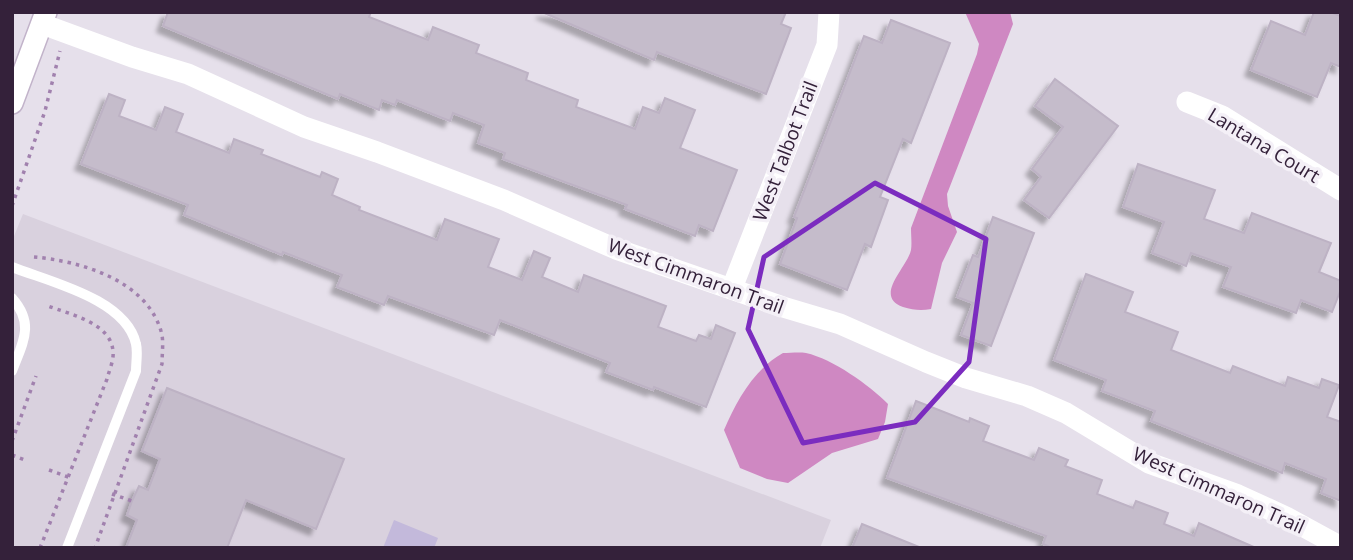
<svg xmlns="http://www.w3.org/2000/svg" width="1353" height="560" font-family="'Open Sans',sans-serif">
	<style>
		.built { fill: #d9d1de }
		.green { fill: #c3b9db }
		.water { fill: #cf88c2 }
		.building { fill: #c5bccb; stroke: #bdb2c4; stroke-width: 2; filter: url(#shadow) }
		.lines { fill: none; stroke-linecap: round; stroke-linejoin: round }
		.secondary-casing { stroke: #c2b3ca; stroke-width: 24 }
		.path { stroke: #a181ae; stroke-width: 3.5; stroke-dasharray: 3.5 5; stroke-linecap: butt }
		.lane { stroke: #fff; stroke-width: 10 }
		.street { stroke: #fff; stroke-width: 21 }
		.secondary { stroke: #fff; stroke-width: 21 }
		.marked { fill: none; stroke: #7b2cbf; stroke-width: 5; stroke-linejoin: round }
		.labels { text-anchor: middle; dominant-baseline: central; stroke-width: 7; stroke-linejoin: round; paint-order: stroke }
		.street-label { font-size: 19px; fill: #34213a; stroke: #f4f0f7 }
	</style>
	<defs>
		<filter id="shadow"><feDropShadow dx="-6" dy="6" stdDeviation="2" flood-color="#0004"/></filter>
	</defs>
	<rect width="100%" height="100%" fill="#e6e0eb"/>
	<path class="built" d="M23 214 831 520 820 548H12V241Z"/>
	<path class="green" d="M394 520 438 538 434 548H383Z"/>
	<g class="water">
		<path d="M965 12H1010L1013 24 947 194 948 206 957 232 942 263 931 309C921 311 913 310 903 307 873 296 907 268 911 250 912 244 911 235 911 228L977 54 979 44Z"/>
		<path d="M783 353C790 353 799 352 806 353 833 359 869 385 888 404L885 422 878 439 832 453 788 483 767 479 740 468 724 430C737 400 754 369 783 353Z"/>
	</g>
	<g class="building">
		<path d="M168 12H371L369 17 428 40 433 27 479 45 476 53 528 73 526 80 578 100 576 107 635 129 643 107 659 113 665 98 695 110 680 148 737 170 713 231 699 225 695 236 625 209 627 205 503 159 505 153 478 143 484 125 453 113 450 121 397 100 395 105 382 100 379 110 340 94 338 99 163 26Z"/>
		<path d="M542 12H786L781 24 791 28 766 94 657 52 654 60Z"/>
		<path d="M1314 12H1330L1341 16V67L1331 63 1317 97 1251 70 1271 21 1305 35Z"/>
		<path d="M891 20 950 43 911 143 903 139 880 197 888 200 871 247 865 244 847 290 780 264 797 218 794 217 864 36 882 43Z"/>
		<path d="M1055 79 1118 126 1049 218 1024 200 1041 177 1032 169 1063 127 1035 106Z"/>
		<path d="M109 94 125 100 119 116 156 130 165 107 183 114 176 132 229 153 234 139 263 150 261 154 320 177 322 172 338 179 332 195 360 207 359 210 437 240 445 219 499 239 488 267 522 280 534 251 550 258 542 277 578 292 584 275 666 306 658 327 696 341 699 335 711 339 716 325 735 333 706 407 654 387 653 390 606 372 610 363 500 320 494 335 388 296 384 305 337 287 342 275 283 252 282 255 184 215 188 205 81 164Z"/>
		<path d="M1138 164 1215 190 1204 219 1244 233 1252 213 1331 243 1319 272 1341 281V289L1332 312 1301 300 1296 313 1223 287 1231 267 1191 253 1186 266 1152 253 1164 222 1123 207Z"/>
		<path d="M993 217 1034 233 991 346 961 335 973 303 957 297 973 255 978 257Z"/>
		<path d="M1086 274 1133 292 1125 312 1178 332 1171 350 1230 373 1233 366 1285 386 1288 377 1319 388 1322 379 1339 385 1327 417 1341 422V501L1321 493 1326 479 1285 463 1282 473 1151 421 1155 411 1102 391 1106 380 1054 360Z"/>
		<path d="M167 388 344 459 316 529 246 500 227 548H126L137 520 127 515 132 501 139 486 148 490 160 459 142 451Z"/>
		<path d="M916 401 969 422 970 418 989 426 983 441 1034 460 1039 448 1068 460 1065 466 1102 480 1097 494 1133 508 1136 501 1168 513 1164 524 1194 536 1199 523 1256 548H1052L1043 544 1046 536 887 478Z"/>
		<path d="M862 524 919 547V548H852Z"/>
	</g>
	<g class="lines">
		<g class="secondary-casing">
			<path id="secondary" d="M12 103 46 12"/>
		</g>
		<g class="path">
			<path d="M12 206 45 111 60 51"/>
			<path d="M34 257C80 261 146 280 161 331 164 340 162 353 162 364L95 548"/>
			<path d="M12 441 36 376"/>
			<path d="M12 455 25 460"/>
			<path d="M49 470 71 478"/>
			<path d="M112 494 132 501"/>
			<path d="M40 548 107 379C109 371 114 360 113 352 112 323 69 314 48 306"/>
		</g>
		<g class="lane">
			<path d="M12 267C50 282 126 299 136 344 138 352 136 362 136 371L67 548"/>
			<path d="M12 298C35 324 23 342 12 371"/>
		</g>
		<g class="street">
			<path d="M42 24 132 57 188 74 304 127 377 152 504 200 616 249 783 307 840 324 926 362 966 378 1027 396 1066 413 1149 463 1238 495 1286 517 1341 547"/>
			<path d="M1187 102 1222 116 1341 190"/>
			<path d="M732 288 827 45 829 12"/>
		</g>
		<use href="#secondary" class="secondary"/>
	</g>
	<path class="marked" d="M875 183 986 239 969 362 915 422 803 443 748 329 764 257Z"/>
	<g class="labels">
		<g class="street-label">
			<text transform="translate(1264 145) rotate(31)">Lantana Court</text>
			<text transform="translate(785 151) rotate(-69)">West Talbot Trail</text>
			<text transform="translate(696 276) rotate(20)">West Cimmaron Trail</text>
			<text transform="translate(1219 490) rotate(24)">West Cimmaron Trail</text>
		</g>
	</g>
	<rect width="1353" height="560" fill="none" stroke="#34213a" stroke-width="28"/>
</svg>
